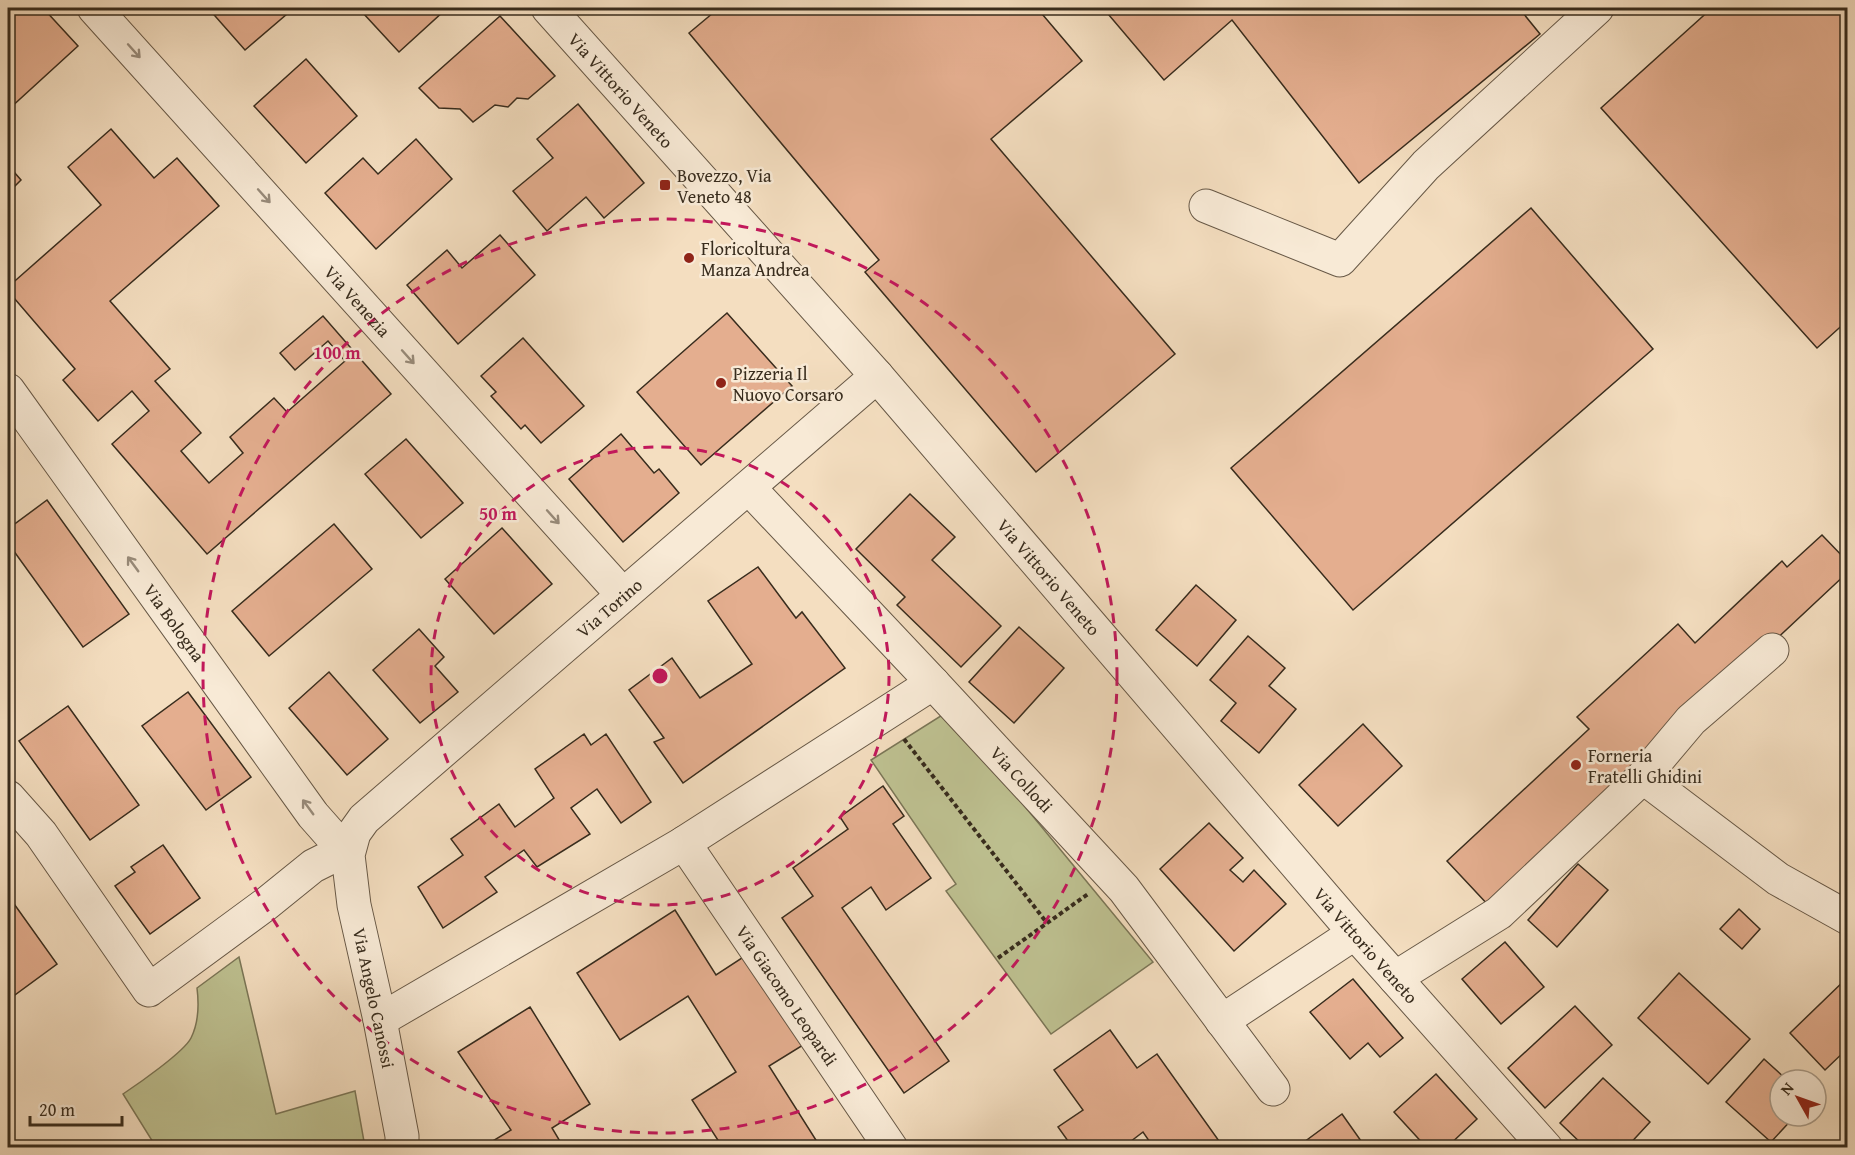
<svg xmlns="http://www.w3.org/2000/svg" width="1855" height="1155" font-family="'Gentium Book Plus',serif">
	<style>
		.green { fill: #bec191; stroke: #7b7657; stroke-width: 1.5 }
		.building { fill: #e4ae8f; stroke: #382c1d; stroke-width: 1.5 }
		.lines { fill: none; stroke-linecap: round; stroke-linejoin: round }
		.minor-casing { stroke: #675846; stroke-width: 35 }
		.path { stroke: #382c1d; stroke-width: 4; stroke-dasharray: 4.5 3; stroke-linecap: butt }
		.minor { stroke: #f8ead6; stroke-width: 33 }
		.oneway { stroke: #988b7a }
		.ring { fill: none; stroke: #c2185b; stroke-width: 3; stroke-dasharray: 10 8 }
		.poi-dot { fill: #8f2418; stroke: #f8ead6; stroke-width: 2 }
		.labels { text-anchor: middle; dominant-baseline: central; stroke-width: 5; stroke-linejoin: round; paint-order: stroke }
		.street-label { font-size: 18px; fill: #382c1d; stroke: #f8ead6 }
		.poi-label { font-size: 18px; fill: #382c1d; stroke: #f8ead6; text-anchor: start }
		.centre { fill: #c2185b; stroke: #f8ead6; stroke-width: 3 }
		.ring-label { font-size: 18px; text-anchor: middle; font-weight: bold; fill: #c2185b; stroke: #f8ead6; stroke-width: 5; stroke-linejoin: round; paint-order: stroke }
	</style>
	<rect width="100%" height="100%" fill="#f4dec0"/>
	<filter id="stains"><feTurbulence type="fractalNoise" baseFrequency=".00333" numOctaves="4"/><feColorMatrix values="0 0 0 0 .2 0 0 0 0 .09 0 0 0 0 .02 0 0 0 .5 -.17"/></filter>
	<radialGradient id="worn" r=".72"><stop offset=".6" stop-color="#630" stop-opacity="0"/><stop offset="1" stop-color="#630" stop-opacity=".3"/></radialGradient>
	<g class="green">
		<path d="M947 712 1153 962 1051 1034 946 891 956 884 871 760Z"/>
		<path d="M239 957 276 1114 355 1091 365 1147H156L123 1094C138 1084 184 1052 191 1038 199 1022 199 1004 197 988Z"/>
	</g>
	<g class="building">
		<path d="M8 8H43L78 46 9 109 8 107Z"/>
		<path d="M208 8H294L245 50Z"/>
		<path d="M369 8H442L445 10 399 52 363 13Z"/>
		<path d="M719 8H1037L1082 61 991 139 1175 354 1036 472 865 272 879 260 689 33Z"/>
		<path d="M1103 8H1519L1540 34 1359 183 1232 20 1164 80Z"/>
		<path d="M1712 8H1848V320L1817 348 1601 108Z"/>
		<path d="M500 16 555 76 528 99 517 98 508 107 495 105 473 122 460 109 439 108 419 88Z"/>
		<path d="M306 59 357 116 306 163 254 106Z"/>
		<path d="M578 104 644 183 604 218 586 197 547 231 513 191 553 158 537 139Z"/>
		<path d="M111 129 154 178 177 158 219 206 110 301 170 369 155 381 201 433 181 451 209 483 243 453 230 437 274 398 287 412 345 361 328 341 295 370 280 353 323 316 391 394 207 554 112 444 149 411 132 391 98 421 63 380 75 369 8 291V287L101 205 68 167Z"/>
		<path d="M416 139 452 179 376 249 325 193 363 158 378 174Z"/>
		<path d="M8 165 21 180 8 193Z"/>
		<path d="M1531 208 1653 349 1353 610 1231 468Z"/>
		<path d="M500 235 535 275 458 344 407 285 447 250 462 268Z"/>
		<path d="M727 313 792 386 701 465 637 392Z"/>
		<path d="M523 338 584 406 541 443 525 425 521 429 491 396 496 392 481 376Z"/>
		<path d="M621 434 654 473 659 469 679 493 623 542 569 479Z"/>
		<path d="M406 439 463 503 421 538 365 474Z"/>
		<path d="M910 494 955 537 932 560 1001 626 961 667 897 605 905 597 856 549Z"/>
		<path d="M47 500 129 614 83 647 8 543V529Z"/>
		<path d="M334 524 372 569 269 656 232 611Z"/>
		<path d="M502 528 552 584 494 634 445 579Z"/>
		<path d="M1822 535 1848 562V572L1490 907 1447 861 1589 729 1577 717 1678 624 1695 643 1782 561 1787 567Z"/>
		<path d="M758 567 796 618 802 612 845 668 683 783 654 742 664 738 629 690 672 658 700 698 752 664 708 601Z"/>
		<path d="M1196 585 1236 620 1197 666 1156 630Z"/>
		<path d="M1019 627 1064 668 1014 723 969 682Z"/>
		<path d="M419 629 444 657 435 666 458 692 420 723 373 670Z"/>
		<path d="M1248 636 1285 668 1269 686 1296 709 1259 753 1221 721 1236 703 1210 680Z"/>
		<path d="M329 672 388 739 347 775 289 708Z"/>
		<path d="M188 692 251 777 206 810 142 726Z"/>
		<path d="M68 706 139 805 90 840 19 741Z"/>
		<path d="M1363 724 1402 766 1338 826 1299 785Z"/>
		<path d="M584 734 591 745 606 734 651 802 621 823 597 789 571 808 590 834 537 867 524 850 485 877 497 892 443 928 418 887 463 855 451 839 499 804 515 827 554 798 535 769Z"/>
		<path d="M883 786 904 816 893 824 931 878 886 910 871 887 842 908 949 1061 904 1093 782 918 813 896 793 868 848 829 840 817Z"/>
		<path d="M1209 823 1243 858 1230 870 1243 882 1254 870 1286 904 1234 951 1160 869Z"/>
		<path d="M163 845 200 898 150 934 115 886 135 872 131 867Z"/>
		<path d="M1578 864 1608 890 1557 947 1528 920Z"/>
		<path d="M12 901 57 964 8 1000V904Z"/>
		<path d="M1739 909 1760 929 1742 949 1720 929Z"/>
		<path d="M675 910 716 975 751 952 808 1042 769 1066 821 1148H723L692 1100 736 1072 688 996 620 1040 577 973Z"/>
		<path d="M1505 942 1544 987 1501 1024 1462 979Z"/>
		<path d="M1679 973 1750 1039 1708 1084 1638 1018Z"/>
		<path d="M1848 977V1048L1825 1070 1790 1033Z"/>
		<path d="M1353 979 1403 1038 1380 1057 1368 1043 1350 1059 1310 1012Z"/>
		<path d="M1575 1006 1612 1045 1545 1108 1508 1068Z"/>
		<path d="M530 1007 590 1104 552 1128 564 1148H481L511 1130 458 1052Z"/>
		<path d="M1110 1030 1137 1068 1157 1054 1224 1148H1154L1143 1132 1122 1148H1073L1058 1127 1083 1110 1054 1070Z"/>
		<path d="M1764 1059 1787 1080H1780V1116H1795L1771 1142 1726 1102Z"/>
		<path d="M1436 1074 1477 1119 1446 1148H1427L1394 1112Z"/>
		<path d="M1603 1078 1650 1122 1626 1148H1586L1560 1123Z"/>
		<path d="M1342 1114 1366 1148H1296Z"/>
	</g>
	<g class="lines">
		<g class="minor-casing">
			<g id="minor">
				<path id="s1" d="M94 8 623 595"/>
				<path id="s2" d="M548 8 877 376 1355 933 1546 1148"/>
				<path d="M1206 206 1340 260 1426 165 1597 8"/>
				<path id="s3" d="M8 390 313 815 336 841 349 848"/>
				<path id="s4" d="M749 488 933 683 1124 889 1273 1089"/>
				<path d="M1643 777 1778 879 1848 918"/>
				<path d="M8 797 41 834 149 990 266 904 313 866 349 848"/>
				<path id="s5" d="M684 843 891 1148"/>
				<path d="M1395 978 1499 913 1643 777 1691 720 1772 650"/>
				<path d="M380 1020 684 843 933 683"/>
				<path d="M1222 1021 1355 933"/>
				<path id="s6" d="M402 1148V1136L380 1020 354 905 348 855 354 833 364 819 877 376"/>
			</g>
		</g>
		<g class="path">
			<path d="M904 739 1047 923"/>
			<path d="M998 958 1088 894"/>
		</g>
		<use href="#minor" class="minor"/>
	</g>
	<defs><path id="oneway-shaft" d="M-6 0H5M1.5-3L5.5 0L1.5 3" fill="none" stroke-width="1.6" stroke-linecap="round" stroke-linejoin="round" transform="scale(1.5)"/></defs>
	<g class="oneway">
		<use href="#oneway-shaft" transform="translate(134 51) rotate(48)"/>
		<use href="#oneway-shaft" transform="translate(264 196) rotate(48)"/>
		<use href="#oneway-shaft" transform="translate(408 357) rotate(48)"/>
		<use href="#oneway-shaft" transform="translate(553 517) rotate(48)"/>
		<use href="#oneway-shaft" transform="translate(133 564) rotate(-126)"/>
		<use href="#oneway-shaft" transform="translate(308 807) rotate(-126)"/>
	</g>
	<g class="ring">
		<circle cx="660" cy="676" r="229"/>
		<circle cx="660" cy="676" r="457"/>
	</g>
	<g class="poi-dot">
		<rect x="659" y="179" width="12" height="12" rx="3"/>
		<circle cx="689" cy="258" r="6"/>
		<circle cx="721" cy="383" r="6"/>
		<circle cx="1576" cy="765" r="6"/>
	</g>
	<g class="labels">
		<g class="street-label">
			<text stroke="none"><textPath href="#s2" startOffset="110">Via Vittorio Veneto</textPath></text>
			<text stroke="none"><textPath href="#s1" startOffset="394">Via Venezia</textPath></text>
			<text stroke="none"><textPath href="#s2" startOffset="758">Via Vittorio Veneto</textPath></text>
			<text stroke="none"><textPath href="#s6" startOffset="662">Via Torino</textPath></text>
			<text stroke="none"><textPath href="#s3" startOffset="286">Via Bologna</textPath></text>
			<text stroke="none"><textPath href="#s4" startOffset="399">Via Collodi</textPath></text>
			<text stroke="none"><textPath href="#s2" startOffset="1244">Via Vittorio Veneto</textPath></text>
			<text stroke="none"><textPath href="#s5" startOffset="184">Via Giacomo Leopardi</textPath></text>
			<text transform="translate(374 998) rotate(78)">Via Angelo Canossi</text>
		</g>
		<g class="poi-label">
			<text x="677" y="175">Bovezzo, Via<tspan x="677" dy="21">Veneto 48</tspan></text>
			<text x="701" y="248">Floricoltura<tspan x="701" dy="21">Manza Andrea</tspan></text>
			<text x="733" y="373">Pizzeria Il<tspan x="733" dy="21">Nuovo Corsaro</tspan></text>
			<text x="1588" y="755">Forneria<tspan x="1588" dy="21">Fratelli Ghidini</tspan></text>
		</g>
	</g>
	<circle cx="660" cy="676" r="9" class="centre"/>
	<g class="ring-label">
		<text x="337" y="359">100 m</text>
		<text x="498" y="520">50 m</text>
	</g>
	<rect width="1855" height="1155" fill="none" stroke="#f4dec0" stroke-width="30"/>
	<rect x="9" y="9" width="1837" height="1137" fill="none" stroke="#382c1d" stroke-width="3"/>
	<rect x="15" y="15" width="1825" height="1125" fill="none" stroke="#382c1d" stroke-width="1.5"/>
	<g transform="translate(1798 1098) rotate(310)"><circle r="28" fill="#f8ead6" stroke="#ab9e8c" stroke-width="1.5"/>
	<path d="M0-4.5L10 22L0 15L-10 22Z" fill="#8f2418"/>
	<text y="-9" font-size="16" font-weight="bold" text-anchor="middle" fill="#382c1d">N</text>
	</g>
	<path d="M30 1116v9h92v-9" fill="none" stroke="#382c1d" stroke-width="3"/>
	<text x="39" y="1116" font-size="18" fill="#382c1d" stroke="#f8ead6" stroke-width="4.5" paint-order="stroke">20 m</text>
	<rect width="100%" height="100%" filter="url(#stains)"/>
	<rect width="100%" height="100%" fill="url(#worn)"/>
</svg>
